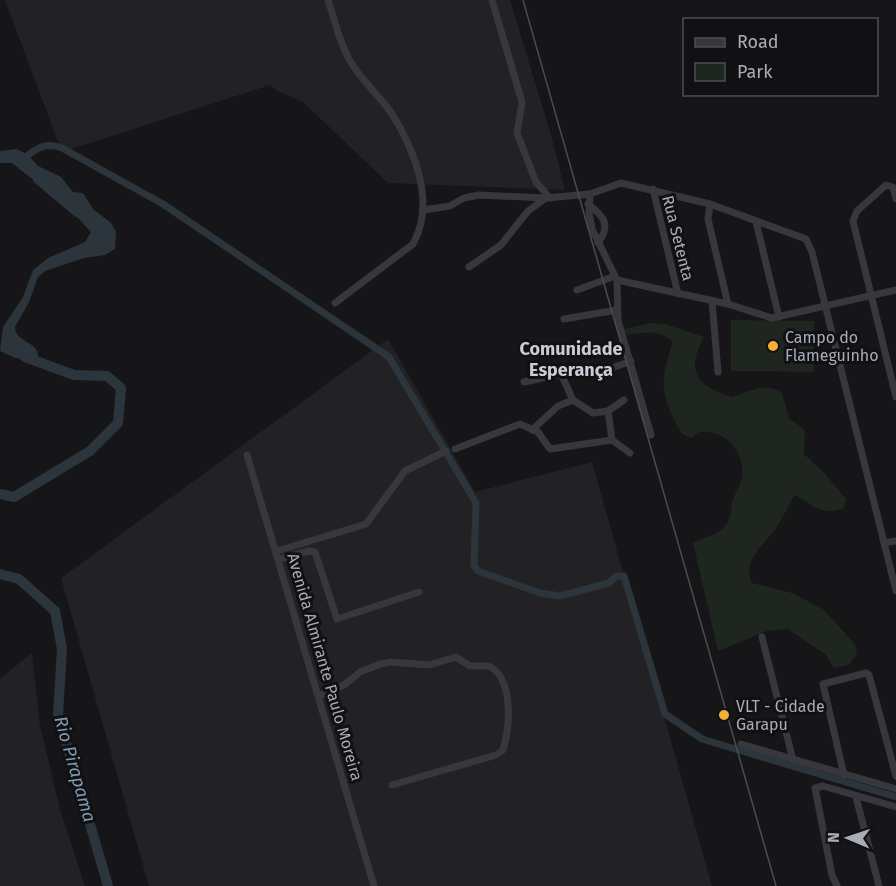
<svg xmlns="http://www.w3.org/2000/svg" width="896" height="886" font-family="'Fira Sans',sans-serif">
	<style>
		.built { fill: #222225 }
		.green { fill: #1e261f }
		.water { fill: #2c353c }
		.lines { fill: none; stroke-linecap: round; stroke-linejoin: round }
		.canal { stroke: #2c353c; stroke-width: 7 }
		.river { stroke: #2c353c; stroke-width: 10 }
		.minor { stroke: #37383d; stroke-width: 7 }
		.tram { stroke: #4a4c52; stroke-width: 1.5 }
		.poi-dot { fill: #f2b134; stroke: #111113; stroke-width: 2 }
		.labels { text-anchor: middle; dominant-baseline: central; stroke-width: 6; stroke-linejoin: round; paint-order: stroke }
		.street-label { font-size: 16px; fill: #a8adb8; stroke: #111113 }
		.poi-label { font-size: 16px; fill: #a8adb8; stroke: #111113; text-anchor: start }
		.neighbourhood-label { font-size: 18px; font-weight: bold; fill: #c9ccd4; stroke: #111113 }
		.water-label { font-size: 18px; font-style: italic; fill: #7f9bb3; stroke: #111113 }
	</style>
	<rect width="100%" height="100%" fill="#161618"/>
	<g class="built">
		<path d="M5 0H510L552 138 565 190 388 183 303 102 277 91 270 85 62 152Z"/>
		<path d="M388 339 475 492 592 462 712 886H149L61 578Z"/>
		<path d="M32 653 40 726 61 813 85 886H0V679Z"/>
	</g>
	<g class="green">
		<path d="M731 320 814 321V372L731 371Z"/>
		<path d="M651 323 665 324 704 337C685 372 697 386 732 397 752 392 762 381 782 393L789 418 805 430 804 454 825 474 846 499 844 508C823 516 813 506 795 495 789 505 784 515 778 525 767 543 741 559 752 583L792 593 823 609 855 644 857 654 849 665 834 668 826 655 788 629 767 631 718 651 693 543C704 538 719 534 726 525 732 518 730 511 732 503 734 494 741 485 742 476 745 451 725 429 699 432L691 438 682 434C660 396 659 383 673 342 659 329 644 332 627 335L624 329Z"/>
	</g>
	<path class="water" d="M17 149 28 155 38 166 61 177 73 192 83 193 93 209 111 223 116 232 115 249 105 255 84 258 45 271 38 277 29 302 15 327C15 344 44 341 37 361L15 358 0 351 3 327 23 297 33 270 48 258 85 242 91 232 68 207 57 189 41 186 12 163H0V151Z"/>
	<g class="lines">
		<path class="canal" d="M22 160C35 149 45 141 62 148L163 204 389 357 476 503 474 565 478 571 540 593 560 596 609 583 616 576H624L665 714 702 739 896 797"/>
		<g class="river">
			<path d="M38 179 77 212"/>
			<path d="M0 494 14 497 90 451 118 423 121 388 107 376 74 375 25 357"/>
			<path d="M0 574 19 579 55 611 62 649 58 715 108 886"/>
		</g>
		<g class="minor">
			<path d="M328 0C335 21 340 45 352 64 363 82 380 96 392 114 415 151 436 203 413 244L335 303"/>
			<path d="M492 0 522 102 517 133 536 182 550 198"/>
			<path d="M653 189 678 294"/>
			<path d="M590 194 589 213 592 229 617 280 618 320 651 435"/>
			<path d="M896 199 893 187 886 185 857 211 853 221 896 397"/>
			<path d="M588 204C603 216 612 224 598 243"/>
			<path d="M710 204 708 219 728 304"/>
			<path d="M423 210 450 206 464 198 479 195 546 198"/>
			<path d="M756 222 779 317"/>
			<path d="M469 267 501 245 528 211 546 198 590 194 621 183 710 204 806 239 812 252 896 591"/>
			<path d="M617 280 728 304 772 318 896 290"/>
			<path d="M577 290 615 276"/>
			<path d="M712 301 718 372"/>
			<path d="M564 319 617 310"/>
			<path d="M561 374H596L631 361"/>
			<path d="M524 382 561 374 573 400"/>
			<path d="M608 411 612 440"/>
			<path d="M532 430 558 406 573 400 593 413 608 411 624 400"/>
			<path d="M455 449 520 424 538 432 550 449 612 440 630 453"/>
			<path d="M247 455 374 886"/>
			<path d="M884 543 896 541"/>
			<path d="M277 551 366 524 405 471 446 451"/>
			<path d="M279 559 309 551 315 552 337 619 419 592"/>
			<path d="M762 637 793 760"/>
			<path d="M319 696 344 685 360 672 380 664 391 662 429 665 456 657 470 666H489C514 679 510 727 503 750L496 755 392 785"/>
			<path d="M741 744 896 789"/>
			<path d="M844 775 823 684 866 673 869 675 896 776"/>
			<path d="M856 797 879 886"/>
			<path d="M837 886 832 875 815 788 823 786 896 807"/>
		</g>
		<path class="tram" d="M523 0 776 886"/>
	</g>
	<g class="poi-dot">
		<circle cx="773" cy="346" r="6"/>
		<circle cx="724" cy="715" r="6"/>
	</g>
	<g class="labels">
		<g class="street-label">
			<text transform="translate(678 238) rotate(76)">Rua Setenta</text>
			<text transform="translate(325 667) rotate(74)">Avenida Almirante Paulo Moreira</text>
		</g>
		<g class="poi-label">
			<text x="785" y="337">Campo do<tspan x="785" dy="18">Flameguinho</tspan></text>
			<text x="736" y="706">VLT - Cidade<tspan x="736" dy="18">Garapu</tspan></text>
		</g>
		<g class="neighbourhood-label">
			<text x="571" y="349">Comunidade<tspan x="571" dy="21">Esperança</tspan></text>
		</g>
		<g class="water-label">
			<text transform="translate(75 769) rotate(74)">Rio Pirapama</text>
		</g>
	</g>
	<rect x="683" y="18" width="195" height="78" fill="#111113" stroke="#4d4f55" stroke-width="1.5"/>
	<rect x="695" y="38" width="30" height="9" fill="#37383d" stroke="#4d4f55" stroke-width="1.5"/>
	<text x="737" y="48" font-size="18" fill="#a8adb8">Road</text>
	<rect x="695" y="63" width="30" height="18" fill="#1e261f" stroke="#4d4f55" stroke-width="1.5"/>
	<text x="737" y="78" font-size="18" fill="#a8adb8">Park</text>
	<g transform="translate(848 838) rotate(272)" stroke="#111113" stroke-width="4.5" paint-order="stroke">
	<path d="M0-4.5L10 22L0 15L-10 22Z" fill="#a8adb8"/>
	<text y="-9" font-size="16" font-weight="bold" text-anchor="middle" fill="#a8adb8">N</text>
	</g>
</svg>
